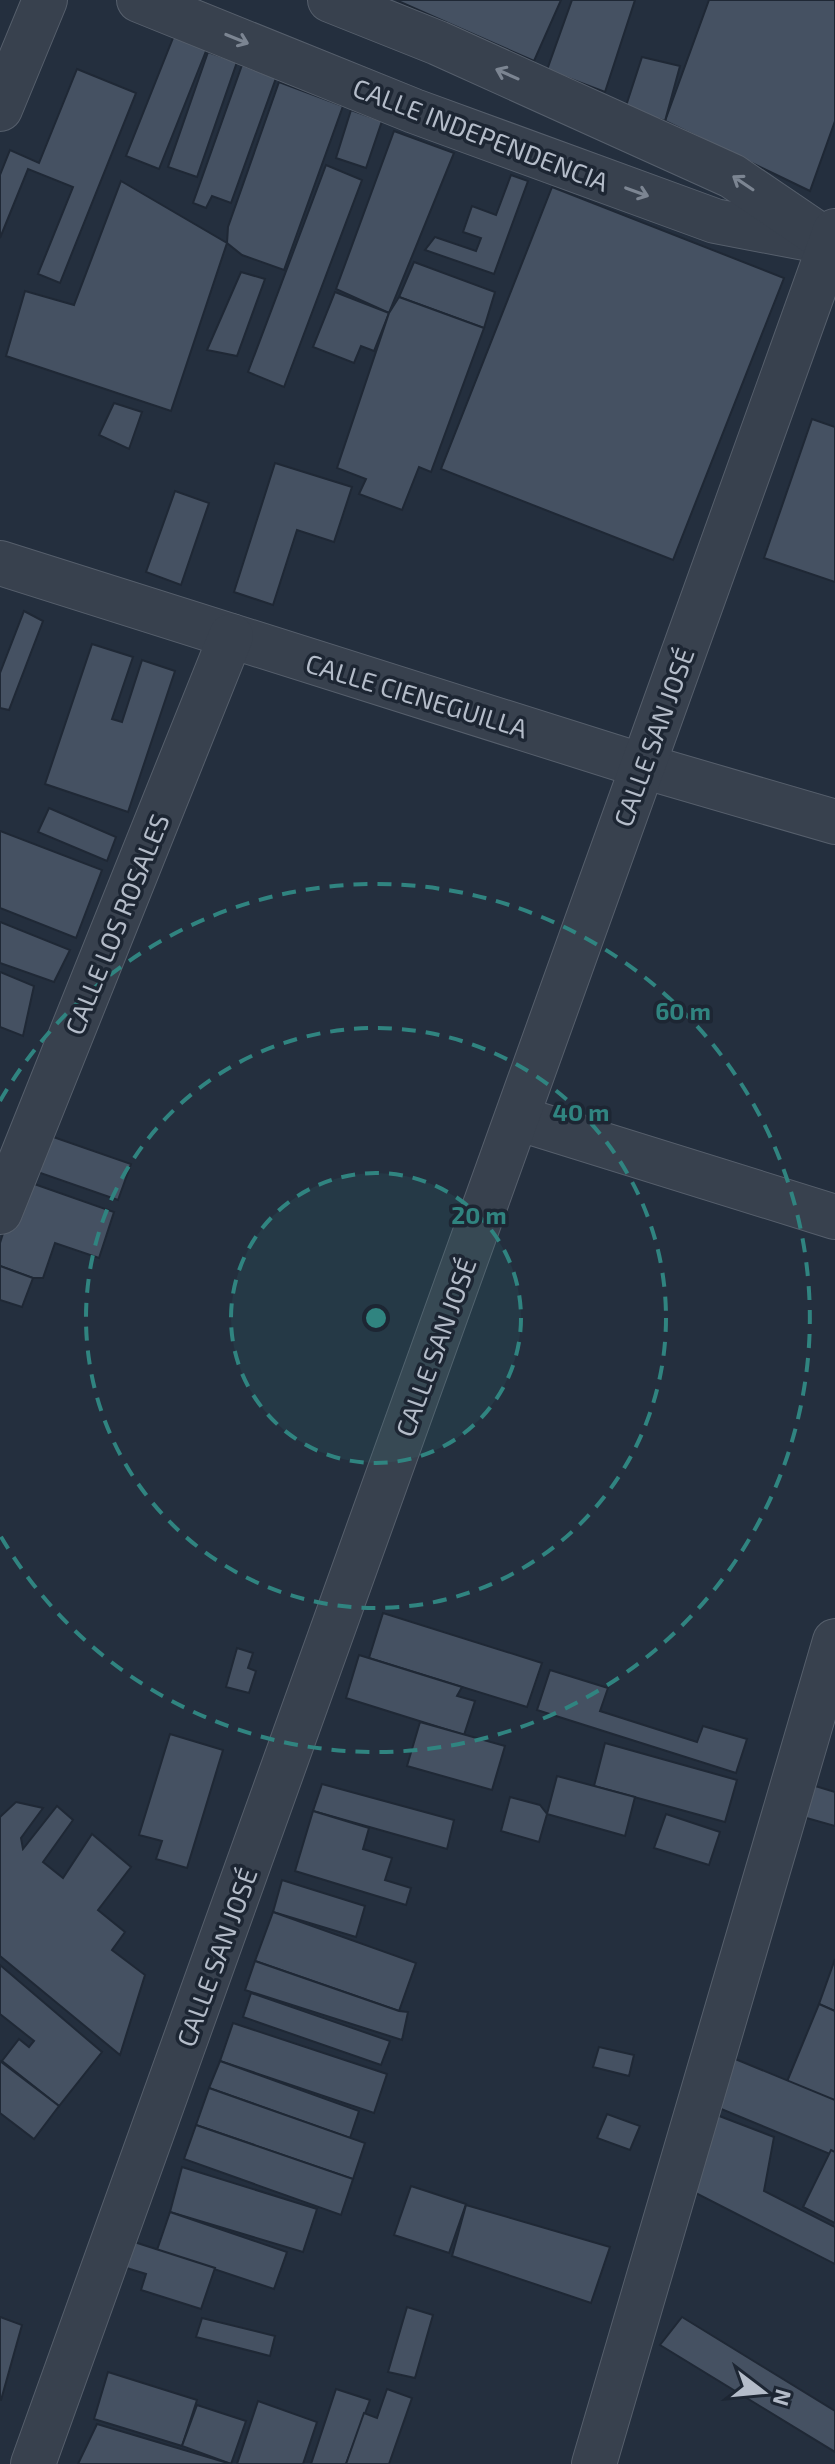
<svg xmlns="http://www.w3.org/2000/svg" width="835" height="2464" font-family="'Exo 2',sans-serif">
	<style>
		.building { fill: #455162; stroke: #1f2835; stroke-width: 2 }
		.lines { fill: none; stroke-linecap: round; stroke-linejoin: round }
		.minor-casing { stroke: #565f6c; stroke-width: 46 }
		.minor { stroke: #38414e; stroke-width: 44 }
		.oneway { stroke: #7c8592 }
		.ring { fill: none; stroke: #308480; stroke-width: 4; stroke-dasharray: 14 10 }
		.labels { text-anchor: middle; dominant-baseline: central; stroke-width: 7; stroke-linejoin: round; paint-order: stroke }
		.street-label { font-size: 26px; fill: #b4bcc9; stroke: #1d2633 }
		.centre { fill: #308480; stroke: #1d2633; stroke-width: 4 }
		.ring-label { font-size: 24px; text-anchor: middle; font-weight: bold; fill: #308480; stroke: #1d2633; stroke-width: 7; stroke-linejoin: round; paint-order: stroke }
	</style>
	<rect width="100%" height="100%" fill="#242f3e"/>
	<g class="building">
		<path d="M396 0H561L534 61Z"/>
		<path d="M572 0H635L605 92 547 70Z"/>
		<path d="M709 0H835V121L810 191 665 121Z"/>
		<path d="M175 33 208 46 159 169 126 156Z"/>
		<path d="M208 52 237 62 197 177 168 167Z"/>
		<path d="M642 57 680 66 665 121 625 109Z"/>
		<path d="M242 65 276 78 231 203 212 196 206 208 193 203Z"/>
		<path d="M77 69 136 93 60 283 38 274 73 187 28 169 0 238V175L10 150 39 163Z"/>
		<path d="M279 82 343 106 284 270 242 255 227 243 228 227Z"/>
		<path d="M351 110 382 121 366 168 336 158Z"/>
		<path d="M394 131 454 153 389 313 336 289Z"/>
		<path d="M326 165 362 180 284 387 248 372Z"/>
		<path d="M511 175 528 181 494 274 425 250 435 237 476 251 481 238 463 232 472 206 496 215Z"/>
		<path d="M121 181 227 243 171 411 6 356 25 291 74 305Z"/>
		<path d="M552 187 784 278 673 560 441 469Z"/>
		<path d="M414 262 495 292 484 328 399 297Z"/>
		<path d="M241 272 265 279 237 356 207 350Z"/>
		<path d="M335 292 389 313 374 351 361 346 354 363 313 347Z"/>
		<path d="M399 297 484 328 431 472 419 467 402 510 359 494 366 479 337 468 389 313Z"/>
		<path d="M114 403 142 412 129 449 99 435Z"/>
		<path d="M812 419 835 427V582L764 558Z"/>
		<path d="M275 463 352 487 334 542 297 530 273 605 234 592Z"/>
		<path d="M175 491 209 503 181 585 146 572Z"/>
		<path d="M24 611 43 621 9 710 0 708V673Z"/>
		<path d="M92 644 133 657 112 719 122 722 142 660 175 671 128 812 45 784Z"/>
		<path d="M49 808 116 837 107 861 38 832Z"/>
		<path d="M0 831 102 870 76 938 0 908Z"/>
		<path d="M0 922 70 950 54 982 0 963Z"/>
		<path d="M0 972 34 986 23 1036 0 1027Z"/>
		<path d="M39 1132 131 1164 118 1200 26 1168Z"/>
		<path d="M20 1179 114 1212 99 1258 55 1243 43 1278H33L0 1266V1243Z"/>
		<path d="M0 1266 33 1278 22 1307 0 1300Z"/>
		<path d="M383 1613 542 1663 527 1707 369 1658Z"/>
		<path d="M237 1648 253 1653 248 1668 256 1671 249 1693 226 1687Z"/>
		<path d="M359 1655 462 1687 457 1696 475 1701 464 1735 346 1698Z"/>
		<path d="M550 1670 608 1688 600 1711 697 1742 703 1726 747 1739 736 1773 537 1710Z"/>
		<path d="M420 1722 505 1746 492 1790 407 1766Z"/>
		<path d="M170 1734 223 1750 187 1868 156 1859 162 1841 139 1835Z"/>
		<path d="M605 1743 737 1780 725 1822 594 1786Z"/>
		<path d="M557 1776 635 1797 625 1836 547 1814Z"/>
		<path d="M322 1784 454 1820 447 1849 313 1811Z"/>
		<path d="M812 1785 835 1792V1826L803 1817Z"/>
		<path d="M510 1797 540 1805 547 1814 539 1842 501 1831Z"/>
		<path d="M16 1802 43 1808 21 1838 23 1849 57 1806 73 1820 43 1862 63 1878 92 1834 131 1867 98 1910 125 1932 112 1950 145 1975 120 2055 0 1956V1817Z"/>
		<path d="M313 1811 369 1828 363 1849 392 1858 385 1880 411 1888 406 1905 295 1871Z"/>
		<path d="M666 1814 720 1832 709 1865 654 1848Z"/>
		<path d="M282 1880 365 1906 356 1937 273 1912Z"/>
		<path d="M273 1912 416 1963 399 2011 255 1961Z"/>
		<path d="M835 1959V2011L819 2004Z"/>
		<path d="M255 1961 399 2011 408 2012 402 2040 245 1990Z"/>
		<path d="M0 1965 102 2052 59 2106 2 2061 19 2039 29 2047 34 2041 0 2014Z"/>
		<path d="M251 1993 390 2041 381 2065 243 2017Z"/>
		<path d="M819 2004 835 2011V2103L786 2084Z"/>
		<path d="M233 2023 387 2074 374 2113 220 2061Z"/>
		<path d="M599 2047 634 2055 629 2076 593 2067Z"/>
		<path d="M728 2056 835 2100V2156L709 2104Z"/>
		<path d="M0 2061 59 2106 34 2139 0 2113Z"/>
		<path d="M220 2061 359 2111 350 2138 209 2088Z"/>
		<path d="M209 2088 365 2143 353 2179 196 2125Z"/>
		<path d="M701 2109 774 2137 764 2191 835 2227V2264L678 2184Z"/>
		<path d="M607 2114 640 2126 630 2150 597 2138Z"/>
		<path d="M196 2125 353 2179 341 2215 184 2159Z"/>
		<path d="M831 2150 835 2152V2223L803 2207Z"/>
		<path d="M182 2167 317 2209 303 2252 170 2212Z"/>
		<path d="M411 2186 466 2204 449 2253 394 2235Z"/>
		<path d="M466 2205 610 2247 591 2303 452 2256Z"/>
		<path d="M170 2212 287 2252 274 2289 157 2250Z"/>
		<path d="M128 2240 215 2268 201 2309 141 2290 146 2274 120 2266Z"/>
		<path d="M407 2307 433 2315 415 2378 388 2372Z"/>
		<path d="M0 2317 22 2325 1 2400H0Z"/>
		<path d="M682 2317 835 2411V2452L660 2345Z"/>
		<path d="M202 2318 275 2336 270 2356 196 2337Z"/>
		<path d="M108 2372 197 2400 182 2446 94 2419Z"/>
		<path d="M336 2389 370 2400 346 2464H311Z"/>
		<path d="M387 2389 412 2398 389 2464H346L364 2413 377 2418Z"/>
		<path d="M258 2401 317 2422 303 2464H237Z"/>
		<path d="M197 2405 246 2421 231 2464 182 2446Z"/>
		<path d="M97 2424 231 2464H78Z"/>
	</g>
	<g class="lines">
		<g class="minor-casing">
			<g id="minor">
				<path d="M139 0 414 111 715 221 831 243"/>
				<path d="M330 0 438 43 732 176 816 233"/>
				<path d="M0 109 45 0"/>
				<path d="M0 563 643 766 835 822"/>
				<path d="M517 1118 835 1217"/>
				<path d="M0 1212 231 636"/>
				<path d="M33 2464 835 231"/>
				<path d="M594 2464 835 1641"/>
			</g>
		</g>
		<use href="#minor" class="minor"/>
	</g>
	<defs><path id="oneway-shaft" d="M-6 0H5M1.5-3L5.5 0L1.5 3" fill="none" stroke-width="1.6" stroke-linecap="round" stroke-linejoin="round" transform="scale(2)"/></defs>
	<g class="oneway">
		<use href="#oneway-shaft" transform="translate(237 39) rotate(22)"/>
		<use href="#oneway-shaft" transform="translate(507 74) rotate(-156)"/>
		<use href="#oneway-shaft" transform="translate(743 183) rotate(-146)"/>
		<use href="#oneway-shaft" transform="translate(637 192) rotate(20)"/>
	</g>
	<circle cx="376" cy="1318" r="145" fill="#308480" fill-opacity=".12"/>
	<g class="ring">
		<circle cx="376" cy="1318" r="145"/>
		<circle cx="376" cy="1318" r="290"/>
		<path d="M0 1101A434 434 0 1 1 0 1535"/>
	</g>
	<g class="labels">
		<g class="street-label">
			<text transform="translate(481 134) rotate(21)">CALLE INDEPENDENCIA</text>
			<text transform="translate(417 695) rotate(17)">CALLE CIENEGUILLA</text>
			<text transform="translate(653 737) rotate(-70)">CALLE SAN JOSÉ</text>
			<text transform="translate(116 924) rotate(-68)">CALLE LOS ROSALES</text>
			<text transform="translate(435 1347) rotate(-70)">CALLE SAN JOSÉ</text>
			<text transform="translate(216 1957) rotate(-70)">CALLE SAN JOSÉ</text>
		</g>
	</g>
	<circle cx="376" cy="1318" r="12" class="centre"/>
	<g class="ring-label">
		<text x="683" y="1020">60 m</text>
		<text x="581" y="1121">40 m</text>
		<text x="479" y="1224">20 m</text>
	</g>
	<g transform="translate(763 2392) rotate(106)" stroke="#1d2633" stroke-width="6" paint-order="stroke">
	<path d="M0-6L14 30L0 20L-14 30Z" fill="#b4bcc9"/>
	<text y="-12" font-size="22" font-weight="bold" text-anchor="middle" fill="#b4bcc9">N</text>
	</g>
</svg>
